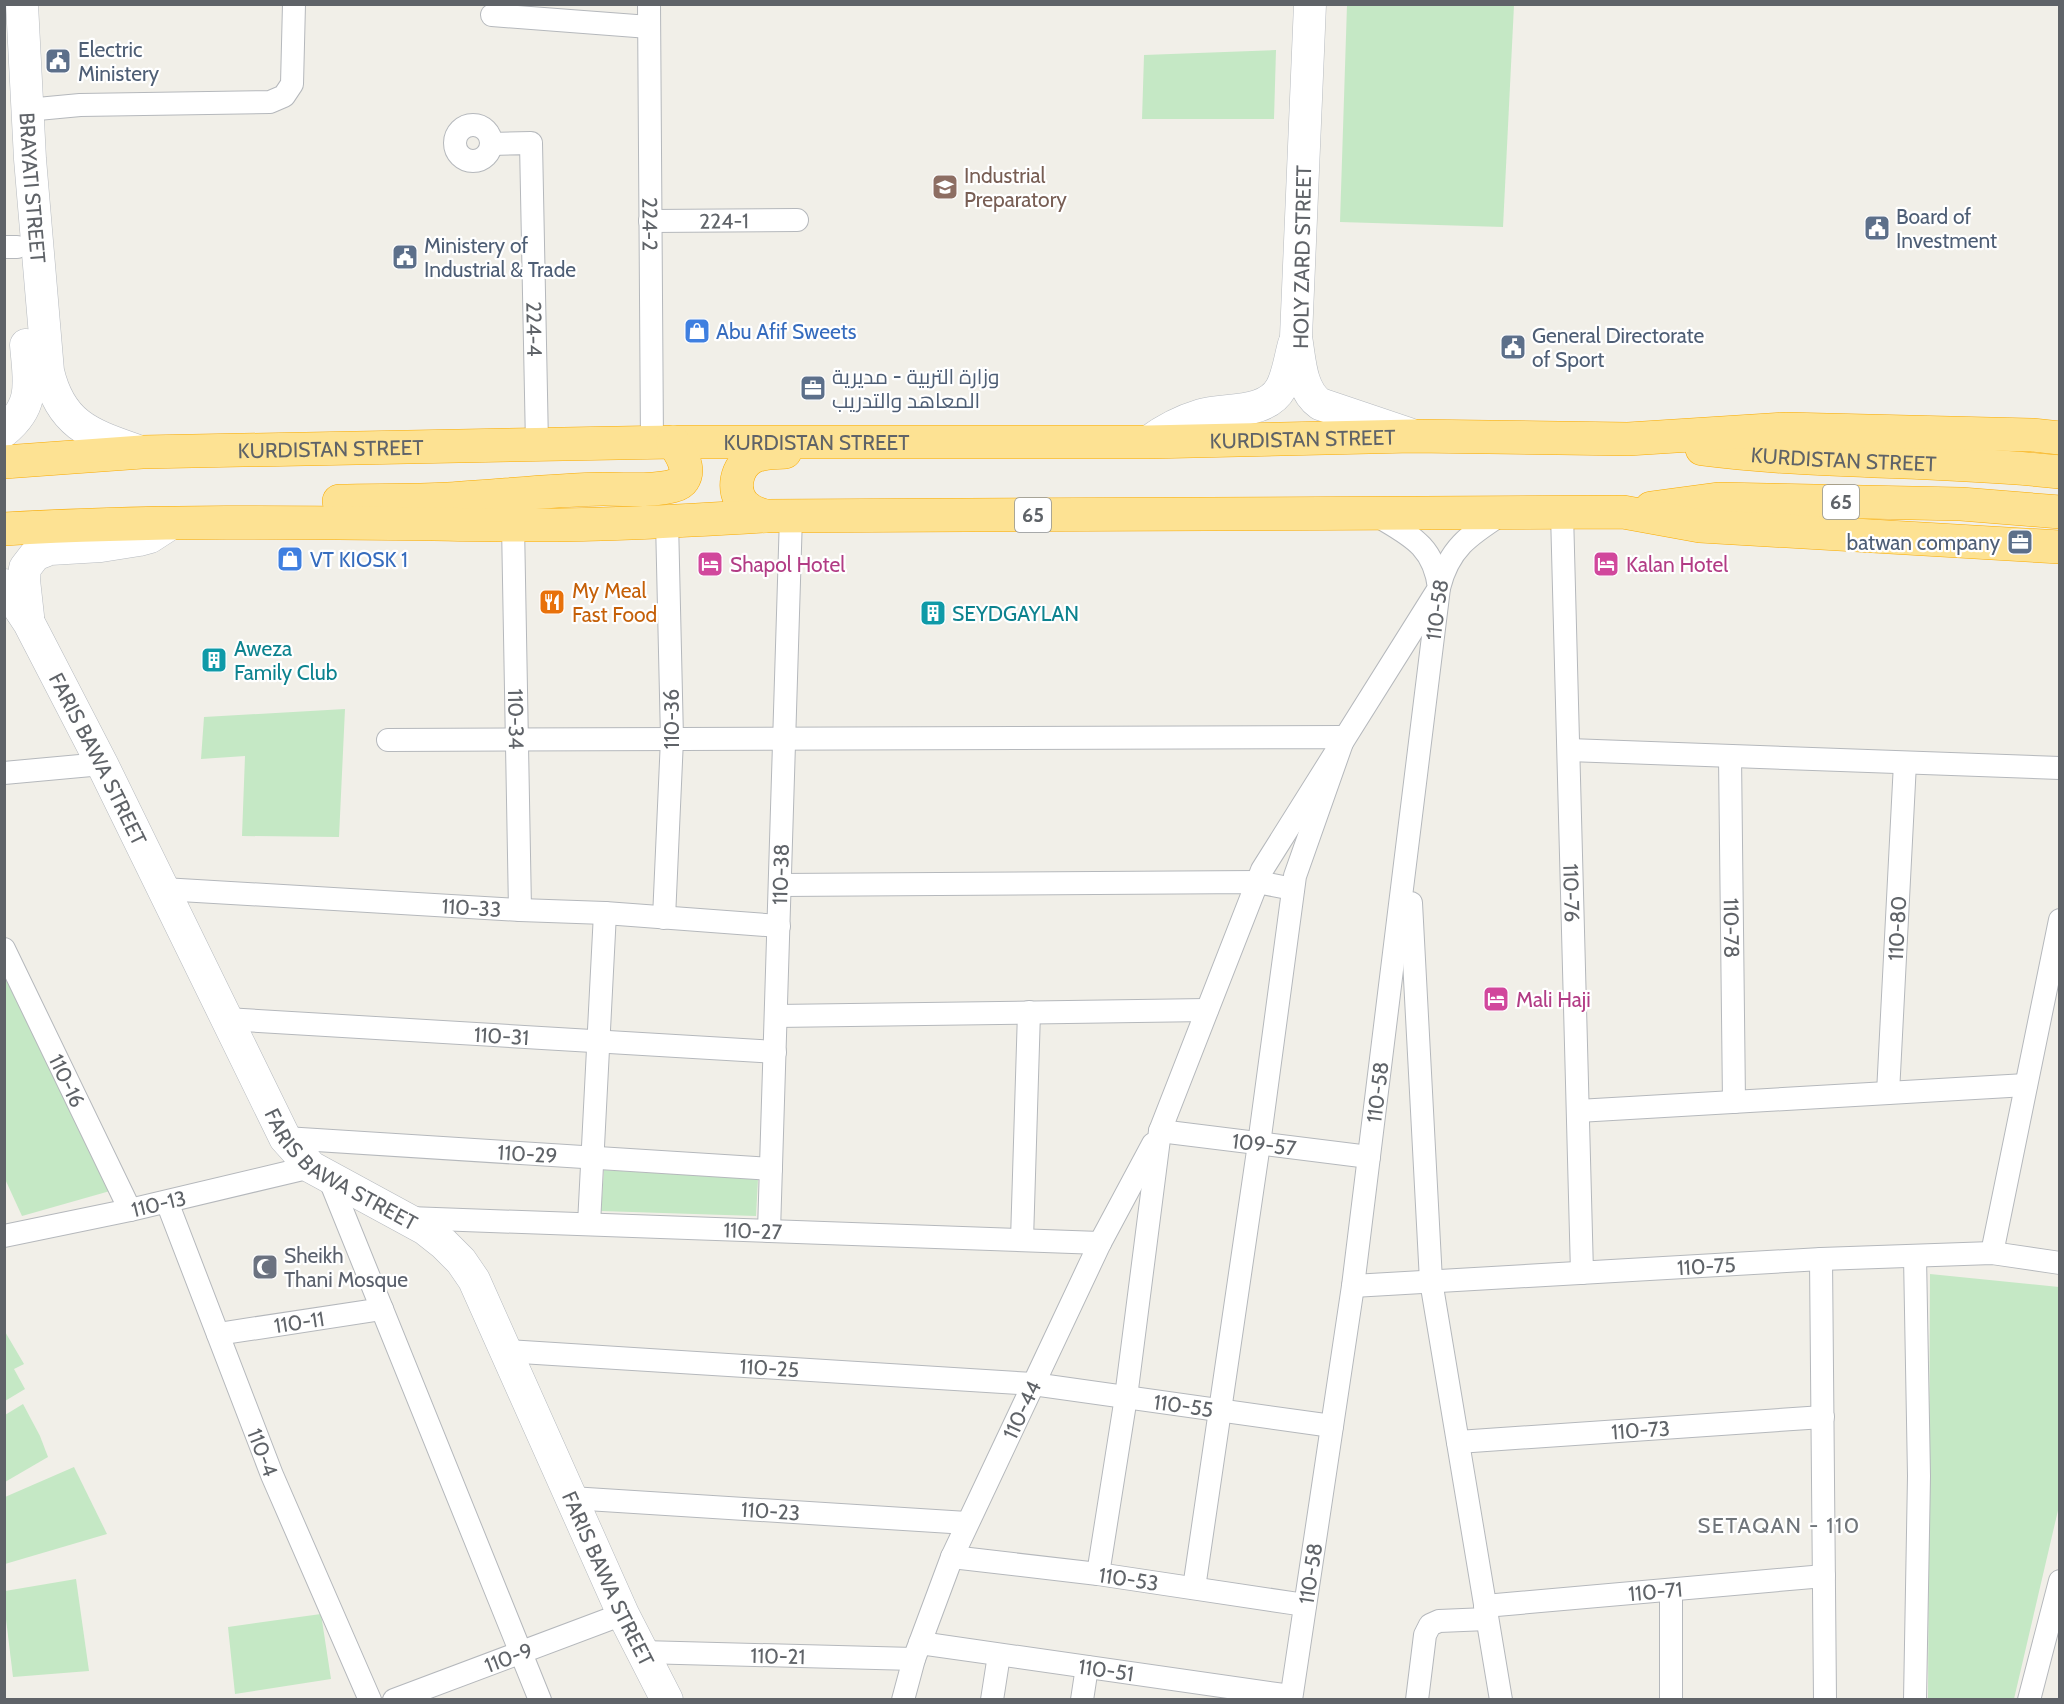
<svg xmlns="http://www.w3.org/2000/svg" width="2064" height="1704" font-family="Cabin,Cairo,sans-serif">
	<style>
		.green { fill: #c5e8c5 }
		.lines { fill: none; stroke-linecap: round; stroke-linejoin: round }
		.street-casing { stroke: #b5b8bc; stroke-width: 24 }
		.secondary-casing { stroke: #b6babf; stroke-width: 33 }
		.highway-casing { stroke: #f9ab00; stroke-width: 34 }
		.street { stroke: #fff; stroke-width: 22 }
		.secondary { stroke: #fff; stroke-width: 32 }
		.highway { stroke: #fde293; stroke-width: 33 }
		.labels { text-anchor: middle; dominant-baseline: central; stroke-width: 4.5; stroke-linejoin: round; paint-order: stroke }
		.shield { fill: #fff; stroke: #8f9295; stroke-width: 1.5 }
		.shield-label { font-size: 20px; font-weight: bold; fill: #5f6368 }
		.service-label { font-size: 21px; fill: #4e5e75; stroke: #fff; text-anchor: start }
		.education-label { font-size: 21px; fill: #785e54; stroke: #fff; text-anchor: start }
		.street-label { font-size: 21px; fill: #5f6368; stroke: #fff }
		.shop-label { font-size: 21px; fill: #366cbe; stroke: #fff; text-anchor: start }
		.hotel-label { font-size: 21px; fill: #b23c85; stroke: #fff; text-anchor: start }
		.food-label { font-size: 21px; fill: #c56008; stroke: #fff; text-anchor: start }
		.culture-label { font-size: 21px; fill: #0d838f; stroke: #fff; text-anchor: start }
		.worship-label { font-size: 21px; fill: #5b616d; stroke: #fff; text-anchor: start }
		.neighbourhood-label { font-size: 22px; letter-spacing: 1.5px; fill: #70757a; stroke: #fff }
	</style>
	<rect width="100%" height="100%" fill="#f1efe8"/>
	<g class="green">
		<path d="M1347 5H1514L1503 227 1340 222Z"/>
		<path d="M1276 50 1274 119H1142L1144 55Z"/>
		<path d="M345 709 339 837 242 836 245 756 201 759 204 717Z"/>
		<path d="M4 973 110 1191 22 1216 5 1179Z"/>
		<path d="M604 1170 758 1179 756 1216 601 1211Z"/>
		<path d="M1930 1274 2059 1287V1506L2014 1699 1928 1700Z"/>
		<path d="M4 1330 24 1364 14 1369 25 1389 5 1401Z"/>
		<path d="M23 1404 40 1436 48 1457 5 1482V1415Z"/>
		<path d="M74 1467 107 1534 5 1564V1497Z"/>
		<path d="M76 1579 89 1671 13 1677 5 1611V1591Z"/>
		<path d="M321 1614 331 1679 235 1694 228 1627Z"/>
	</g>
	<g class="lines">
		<g class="street-casing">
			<g id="street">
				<path id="s1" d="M649 4 652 443"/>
				<path d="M492 15 649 27"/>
				<path d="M27 110 80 105 270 102 284 96 292 84 294 4"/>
				<circle cx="473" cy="143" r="18"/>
				<path id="s2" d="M491 144 531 143 537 444"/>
				<path id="s3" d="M650 221 797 220"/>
				<path d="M4 247H17"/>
				<path id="s4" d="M1562 513 1582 1273"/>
				<path id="s5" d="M513 525 520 910"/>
				<path d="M388 740 1344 737 1295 876 1259 1144 1194 1588"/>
				<path d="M1569 750 2060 768"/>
				<path id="s6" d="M1730 756 1734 1102"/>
				<path d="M4 773 102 764"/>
				<path d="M780 885 1257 882 1293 889"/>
				<path id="s7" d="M163 889 520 910 605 913 779 926"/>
				<path d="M1411 903 1431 1281 1501 1700"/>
				<path d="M664 918 672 739 667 521"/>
				<path id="s8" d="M4 949 130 1210"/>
				<path d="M776 1016 1207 1010"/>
				<path id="s9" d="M226 1019 775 1052"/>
				<path id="s10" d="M1888 1093 1905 763"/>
				<path d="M1578 1111 2026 1085"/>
				<path id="s11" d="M1160 1131 1369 1157"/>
				<path id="s12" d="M285 1138 771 1169"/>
				<path d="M329 1178 540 1700"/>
				<path id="s13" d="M167 1202 272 1475 370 1700"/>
				<path id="s14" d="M409 1218 1100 1243"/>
				<path d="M589 1224 605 913"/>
				<path id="s15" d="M769 1231 791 516"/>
				<path id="s16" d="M4 1236 130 1210 311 1167"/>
				<path d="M1022 1240 1029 1012"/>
				<path d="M1992 1253 2060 920"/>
				<path d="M1821 1259 1825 1700"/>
				<path id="s17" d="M1353 1286 1821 1259 1992 1253 2060 1263"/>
				<path id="s18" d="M218 1334 382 1309"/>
				<path id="s19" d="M506 1351 1033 1384 1332 1426"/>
				<path id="s20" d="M1458 1442 1823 1417"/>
				<path id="s21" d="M571 1498 967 1523"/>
				<path id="s22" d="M952 1557 1098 1574 1305 1605"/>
				<path d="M1098 1574 1126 1397 1160 1131 1262 870 1439 588C1434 545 1409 535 1376 515"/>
				<path d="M1671 1590V1700"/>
				<path id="s23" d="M1485 1606 1824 1576"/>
				<path id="s24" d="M920 1643 1291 1696"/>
				<path id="s25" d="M642 1652 914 1659"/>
				<path id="s26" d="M394 1700 623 1614"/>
				<path id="s27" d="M903 1700 914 1659 952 1557 1100 1243 1153 1144"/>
				<path d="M992 1700 999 1655"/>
				<path d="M1082 1700 1087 1667"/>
				<path id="s28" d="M1291 1700 1353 1286 1439 588C1449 547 1471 534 1505 512"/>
				<path d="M1417 1700 1425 1635 1430 1625 1439 1621 1487 1619"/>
				<path d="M1915 1700 1919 1476 1915 1256"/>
				<path d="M2029 1700 2060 1581"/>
			</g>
		</g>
		<g class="secondary-casing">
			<g id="secondary">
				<path id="s29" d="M22 4 30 159 48 371C61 427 93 435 141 452"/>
				<path d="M1310 4 1296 337C1300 359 1300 390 1320 404L1409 434"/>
				<path d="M4 431C36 405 29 381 26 345"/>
				<path d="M1148 442C1164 430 1181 421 1201 415 1226 408 1266 415 1281 388 1288 375 1290 358 1294 344"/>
				<path id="s30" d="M4 585 29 623 102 764 285 1138 311 1167 425 1229 444 1244 461 1261 474 1280 623 1614 667 1700"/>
				<path d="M28 616 24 580 25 568 35 555 50 549 101 546 139 540 150 537 170 524"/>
			</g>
		</g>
		<g class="highway-casing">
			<g id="highway">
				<path id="s31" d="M1702 449C1821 464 1941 459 2060 472"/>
				<path id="s32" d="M4 462 142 452 673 442H1148L1413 436 1628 439 1786 429 2032 435 2060 438"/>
				<path d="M339 501C375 500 412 501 448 499 500 496 551 490 603 489 618 489 675 493 683 480 691 468 680 452 673 442"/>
				<path d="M1651 508 1718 499 1961 504 2060 512"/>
				<path d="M765 516C757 514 750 511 744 505 731 491 736 466 753 457 763 452 775 453 785 452"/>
				<path d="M4 529C173 519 343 523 511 525 595 526 681 521 765 516L1623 512 1700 526 2060 547"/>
			</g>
		</g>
		<use href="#street" class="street"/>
		<use href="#secondary" class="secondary"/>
		<use href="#highway" class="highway"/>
	</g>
	<defs>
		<g id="civic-square" transform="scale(1.35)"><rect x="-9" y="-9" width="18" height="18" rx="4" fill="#5c6f8a" stroke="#fff"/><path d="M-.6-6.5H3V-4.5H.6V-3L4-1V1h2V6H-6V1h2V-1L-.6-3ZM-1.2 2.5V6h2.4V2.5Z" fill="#fff"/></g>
		<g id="school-square" transform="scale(1.35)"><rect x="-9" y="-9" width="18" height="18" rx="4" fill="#8d6e63" stroke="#fff"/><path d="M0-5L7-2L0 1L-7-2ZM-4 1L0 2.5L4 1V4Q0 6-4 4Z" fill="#fff"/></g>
		<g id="shop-square" transform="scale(1.35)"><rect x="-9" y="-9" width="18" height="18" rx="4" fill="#3f7fe0" stroke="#fff"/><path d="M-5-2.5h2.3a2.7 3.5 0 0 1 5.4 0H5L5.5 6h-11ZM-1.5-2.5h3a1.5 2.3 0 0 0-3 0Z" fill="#fff"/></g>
		<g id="office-square" transform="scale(1.35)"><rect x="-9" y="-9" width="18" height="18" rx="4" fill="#5c6f8a" stroke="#fff"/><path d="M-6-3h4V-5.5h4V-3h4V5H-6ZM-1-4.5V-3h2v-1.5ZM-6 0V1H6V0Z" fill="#fff"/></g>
		<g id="hotel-square" transform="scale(1.35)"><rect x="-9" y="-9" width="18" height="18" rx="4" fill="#d1479c" stroke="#fff"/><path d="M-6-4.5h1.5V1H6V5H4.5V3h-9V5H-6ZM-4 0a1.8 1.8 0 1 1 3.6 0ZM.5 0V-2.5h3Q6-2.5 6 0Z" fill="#fff"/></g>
		<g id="restaurant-square" transform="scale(1.35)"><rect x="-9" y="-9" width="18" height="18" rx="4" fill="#e8710a" stroke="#fff"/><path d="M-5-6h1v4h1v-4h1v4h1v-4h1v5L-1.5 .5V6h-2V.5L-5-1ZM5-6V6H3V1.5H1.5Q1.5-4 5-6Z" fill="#fff"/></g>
		<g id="building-square" transform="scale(1.35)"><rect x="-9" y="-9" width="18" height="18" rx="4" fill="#0f9aa8" stroke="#fff"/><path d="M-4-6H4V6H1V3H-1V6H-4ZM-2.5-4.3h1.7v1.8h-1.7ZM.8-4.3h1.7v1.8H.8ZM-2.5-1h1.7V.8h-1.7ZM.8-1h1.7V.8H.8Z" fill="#fff"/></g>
		<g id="mosque-square" transform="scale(1.35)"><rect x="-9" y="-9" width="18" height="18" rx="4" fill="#6b7280" stroke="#fff"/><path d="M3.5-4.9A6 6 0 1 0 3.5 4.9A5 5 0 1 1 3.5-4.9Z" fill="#fff"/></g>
	</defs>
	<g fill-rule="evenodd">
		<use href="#civic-square" x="58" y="61"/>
		<use href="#school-square" x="945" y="187"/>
		<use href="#civic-square" x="1877" y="228"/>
		<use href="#civic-square" x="405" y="257"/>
		<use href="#shop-square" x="697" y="331"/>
		<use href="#civic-square" x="1513" y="347"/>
		<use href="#office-square" x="813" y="388"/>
		<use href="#office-square" x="2020" y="542"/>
		<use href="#shop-square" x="290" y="559"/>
		<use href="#hotel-square" x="710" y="564"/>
		<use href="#hotel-square" x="1606" y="564"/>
		<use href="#restaurant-square" x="552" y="602"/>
		<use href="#building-square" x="933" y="613"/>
		<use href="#building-square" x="214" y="660"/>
		<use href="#hotel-square" x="1496" y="999"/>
		<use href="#mosque-square" x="265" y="1267"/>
	</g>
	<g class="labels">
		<g class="shield">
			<rect x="1823" y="485" width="36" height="34" rx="4.5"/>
			<rect x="1015" y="498" width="36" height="34" rx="4.5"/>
		</g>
		<g class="shield-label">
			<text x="1841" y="502">65</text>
			<text x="1033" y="515">65</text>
		</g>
		<g class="service-label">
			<text x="78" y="49">Electric<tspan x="78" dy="24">Ministery</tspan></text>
			<text x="1896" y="216">Board of<tspan x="1896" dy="24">Investment</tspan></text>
			<text x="424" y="245">Ministery of<tspan x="424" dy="24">Industrial &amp; Trade</tspan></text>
			<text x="1532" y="335">General Directorate<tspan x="1532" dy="24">of Sport</tspan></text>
			<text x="832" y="376">وزارة التربية - مديرية<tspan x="832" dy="24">المعاهد والتدريب</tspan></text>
			<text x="2000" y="542" text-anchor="end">batwan company</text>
		</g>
		<g class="education-label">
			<text x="964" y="175">Industrial<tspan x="964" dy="24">Preparatory</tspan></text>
		</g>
		<g class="street-label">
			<text stroke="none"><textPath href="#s29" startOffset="184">BRAYATI STREET</textPath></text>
			<text stroke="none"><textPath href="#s3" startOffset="74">224-1</textPath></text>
			<text stroke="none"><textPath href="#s1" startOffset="220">224-2</textPath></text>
			<text transform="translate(1302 257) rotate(-89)">HOLY ZARD STREET</text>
			<text stroke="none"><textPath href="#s2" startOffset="226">224-4</textPath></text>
			<text stroke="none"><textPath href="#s32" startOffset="1299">KURDISTAN STREET</textPath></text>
			<text stroke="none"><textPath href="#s32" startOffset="813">KURDISTAN STREET</textPath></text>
			<text stroke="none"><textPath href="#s32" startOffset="327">KURDISTAN STREET</textPath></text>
			<text stroke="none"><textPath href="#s31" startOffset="142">KURDISTAN STREET</textPath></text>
			<text stroke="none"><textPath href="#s28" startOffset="1100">110-58</textPath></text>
			<text stroke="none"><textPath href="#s5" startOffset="194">110-34</textPath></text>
			<text transform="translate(671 719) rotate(-90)">110-36</text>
			<text stroke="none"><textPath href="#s30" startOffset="198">FARIS BAWA STREET</textPath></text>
			<text stroke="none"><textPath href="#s15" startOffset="357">110-38</textPath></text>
			<text stroke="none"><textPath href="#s4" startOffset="380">110-76</textPath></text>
			<text stroke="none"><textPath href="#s7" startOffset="309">110-33</textPath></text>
			<text stroke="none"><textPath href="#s10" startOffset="165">110-80</textPath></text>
			<text stroke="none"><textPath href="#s6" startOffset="172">110-78</textPath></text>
			<text stroke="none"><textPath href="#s9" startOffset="276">110-31</textPath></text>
			<text stroke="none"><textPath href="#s8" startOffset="146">110-16</textPath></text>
			<text stroke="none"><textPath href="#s28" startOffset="614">110-58</textPath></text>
			<text stroke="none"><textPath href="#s11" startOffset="105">109-57</textPath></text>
			<text stroke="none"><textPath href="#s12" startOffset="243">110-29</textPath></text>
			<text stroke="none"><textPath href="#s30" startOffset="684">FARIS BAWA STREET</textPath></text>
			<text stroke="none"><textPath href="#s16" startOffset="158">110-13</textPath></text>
			<text stroke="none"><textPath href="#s14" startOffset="344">110-27</textPath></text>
			<text stroke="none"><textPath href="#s17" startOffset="354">110-75</textPath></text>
			<text stroke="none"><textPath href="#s18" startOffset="82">110-11</textPath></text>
			<text stroke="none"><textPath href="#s19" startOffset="264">110-25</textPath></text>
			<text stroke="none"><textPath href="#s19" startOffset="680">110-55</textPath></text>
			<text stroke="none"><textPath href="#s27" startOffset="314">110-44</textPath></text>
			<text stroke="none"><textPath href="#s20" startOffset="183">110-73</textPath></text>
			<text stroke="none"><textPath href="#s13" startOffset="268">110-4</textPath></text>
			<text stroke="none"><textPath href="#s21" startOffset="200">110-23</textPath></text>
			<text stroke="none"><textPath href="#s28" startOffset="128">110-58</textPath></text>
			<text stroke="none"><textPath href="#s30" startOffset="1188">FARIS BAWA STREET</textPath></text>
			<text stroke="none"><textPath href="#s22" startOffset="178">110-53</textPath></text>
			<text stroke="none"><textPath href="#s23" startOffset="171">110-71</textPath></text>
			<text stroke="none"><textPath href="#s25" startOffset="136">110-21</textPath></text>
			<text stroke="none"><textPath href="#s26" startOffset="122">110-9</textPath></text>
			<text stroke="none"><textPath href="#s24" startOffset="188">110-51</textPath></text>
		</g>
		<g class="shop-label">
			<text x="716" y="331">Abu Afif Sweets</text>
			<text x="310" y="559">VT KIOSK 1</text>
		</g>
		<g class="hotel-label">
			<text x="730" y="564">Shapol Hotel</text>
			<text x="1626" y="564">Kalan Hotel</text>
			<text x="1516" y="999">Mali Haji</text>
		</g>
		<g class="food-label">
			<text x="572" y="590">My Meal<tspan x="572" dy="24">Fast Food</tspan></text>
		</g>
		<g class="culture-label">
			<text x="952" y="613">SEYDGAYLAN</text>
			<text x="234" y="648">Aweza<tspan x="234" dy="24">Family Club</tspan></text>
		</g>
		<g class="worship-label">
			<text x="284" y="1255">Sheikh<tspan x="284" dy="24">Thani Mosque</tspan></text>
		</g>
		<g class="neighbourhood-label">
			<text x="1779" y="1525">SETAQAN - 110</text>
		</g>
	</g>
	<rect width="2064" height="1704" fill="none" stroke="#5f6368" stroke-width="12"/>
</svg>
